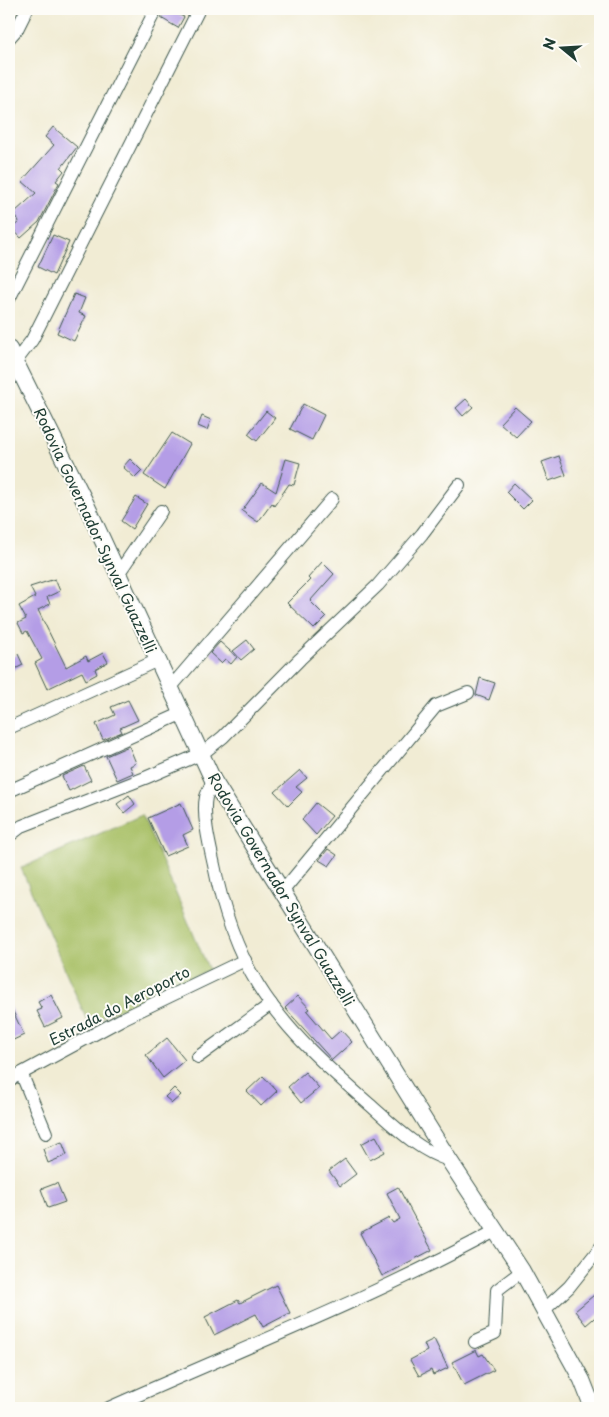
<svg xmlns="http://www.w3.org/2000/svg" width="609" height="1417" font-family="'Playpen Sans',sans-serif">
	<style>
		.green { fill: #a8c066; stroke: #647e4d }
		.building { fill: #b49de6 }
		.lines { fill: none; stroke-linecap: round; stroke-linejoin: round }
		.minor-casing { stroke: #3e574c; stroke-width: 14 }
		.major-casing { stroke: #3e574c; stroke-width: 18 }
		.minor { stroke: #fff; stroke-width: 12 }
		.major { stroke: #fff; stroke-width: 16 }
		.labels { text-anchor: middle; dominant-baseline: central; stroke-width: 4; stroke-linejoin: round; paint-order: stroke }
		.street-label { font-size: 15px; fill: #1f3d34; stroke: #fdfcf7 }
	</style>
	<rect width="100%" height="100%" fill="#fdfcf7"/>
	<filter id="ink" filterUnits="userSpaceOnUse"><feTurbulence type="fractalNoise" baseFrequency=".02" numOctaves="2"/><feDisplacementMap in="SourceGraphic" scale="10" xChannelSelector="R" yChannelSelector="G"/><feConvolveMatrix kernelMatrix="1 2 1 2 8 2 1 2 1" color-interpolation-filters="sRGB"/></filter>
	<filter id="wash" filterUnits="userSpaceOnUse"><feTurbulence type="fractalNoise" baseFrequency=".0096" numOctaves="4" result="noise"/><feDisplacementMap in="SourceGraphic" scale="20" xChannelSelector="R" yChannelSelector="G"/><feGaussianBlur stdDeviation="1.12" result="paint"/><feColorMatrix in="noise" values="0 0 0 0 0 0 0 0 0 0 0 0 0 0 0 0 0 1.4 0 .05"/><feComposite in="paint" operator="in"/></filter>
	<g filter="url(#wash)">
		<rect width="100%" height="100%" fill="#f1ecd4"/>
		<path class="green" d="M142 815 209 970 88 1023 21 868Z"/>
		<g id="blocks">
			<g class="building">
				<path d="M166 9 184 17 178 28 161 18Z"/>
				<path d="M53 127 77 147 61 168 64 171 56 181 59 183 39 222 21 238 12 228 19 222 15 212 36 193 22 181 54 145 45 137Z"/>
				<path d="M53 235 69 242 54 275 38 267Z"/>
				<path d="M74 294 85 298 79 313 86 316 74 341 57 333Z"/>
				<path d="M466 399 473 407 463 416 456 408Z"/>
				<path d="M303 404 324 415 312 440 290 429Z"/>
				<path d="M515 407 531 421 516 437 500 423Z"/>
				<path d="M266 411 275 418 257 441 248 434Z"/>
				<path d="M202 416 211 420 207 430 198 426Z"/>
				<path d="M172 433 190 444 165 489 144 475Z"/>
				<path d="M559 456 566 475 549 481 542 462Z"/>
				<path d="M130 459 142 471 135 478 123 467Z"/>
				<path d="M286 459 300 463 294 485 289 484 274 506 272 503 258 522 242 511 262 483 276 492Z"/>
				<path d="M514 483 532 500 523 509 506 492Z"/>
				<path d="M136 497 147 504 132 529 121 521Z"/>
				<path d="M322 562 334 574 310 601 326 617 314 629 287 603 310 580 308 578Z"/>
				<path d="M55 579 60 591 47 597 50 604 38 610 66 667 86 656 88 661 103 653 108 662 95 669 97 674 86 680 82 672 47 689 35 663 42 659 27 631 23 633 18 623 26 619 19 606 35 597 30 587Z"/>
				<path d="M247 640 254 649 241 660 233 651Z"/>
				<path d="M220 642 237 657 231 664 225 659 221 663 210 653Z"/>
				<path d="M18 654 23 665 9 672V658Z"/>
				<path d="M480 678 495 683 489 700 476 695Z"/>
				<path d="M128 700 138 720 120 728 122 732 103 740 96 724 115 715 111 707Z"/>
				<path d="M129 746 136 763 130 766 133 773 117 780 106 756Z"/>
				<path d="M84 766 91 780 69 791 62 776Z"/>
				<path d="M300 770 307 778 296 787 302 792 288 806 275 792Z"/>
				<path d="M129 795 135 804 124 813 117 804Z"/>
				<path d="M181 803 193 830 183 835 188 846 165 856 148 818Z"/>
				<path d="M316 803 332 816 316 835 302 820Z"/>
				<path d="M328 849 337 855 329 866 319 860Z"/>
				<path d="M51 995 63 1018 45 1027 37 1011 42 1009 38 1002Z"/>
				<path d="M298 996 310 1009 307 1011 331 1039 341 1030 352 1042 332 1060 285 1008Z"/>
				<path d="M9 1003 24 1035 9 1042Z"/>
				<path d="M167 1038 185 1060 163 1078 146 1055Z"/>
				<path d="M305 1072 319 1088 301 1103 288 1087Z"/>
				<path d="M263 1076 277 1091 261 1106 247 1091Z"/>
				<path d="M174 1088 181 1095 172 1103 165 1097Z"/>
				<path d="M376 1136 385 1152 370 1160 361 1144Z"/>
				<path d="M62 1142 67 1155 48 1163 43 1149Z"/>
				<path d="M345 1159 356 1174 340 1186 329 1171Z"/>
				<path d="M57 1183 65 1202 48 1208 41 1189Z"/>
				<path d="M398 1187 432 1250 382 1276 360 1233 389 1218 393 1223 400 1219 387 1193Z"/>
				<path d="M276 1285 290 1313 263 1327 256 1314 214 1335 205 1317 238 1300 240 1303Z"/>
				<path d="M600 1290V1313L586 1325 575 1311Z"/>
				<path d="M434 1339 448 1368 433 1375 431 1370 419 1376 410 1360 427 1351 424 1344Z"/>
				<path d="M476 1350 479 1356 483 1354 494 1370 464 1385 452 1362Z"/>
			</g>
		</g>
	</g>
	<g filter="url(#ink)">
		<use href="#blocks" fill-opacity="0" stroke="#3e574c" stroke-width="1"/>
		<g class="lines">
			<g class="minor-casing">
				<g id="minor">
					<path d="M9 38 17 29 27 9"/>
					<path d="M9 299 156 9"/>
					<path d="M16 361 32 340 199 9"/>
					<path d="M118 574 161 511"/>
					<path d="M171 687 332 499"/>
					<path d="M9 728 158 660"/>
					<path d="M213 780C211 785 208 791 206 797 202 815 210 847 214 865 222 906 236 949 258 985 286 1031 329 1069 369 1104 393 1125 418 1151 449 1160"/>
					<path d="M9 791 183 713"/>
					<path d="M9 836 22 826 145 778 203 753 223 737 300 659 378 585 422 534 459 485"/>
					<path d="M282 892 436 706 468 693"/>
					<path d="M198 1057 271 1004"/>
					<path d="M22 1075 46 1133"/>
					<path d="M9 1080 124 1018 245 960"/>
					<path d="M544 1310 569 1287 600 1248"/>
					<path d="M475 1342 495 1333 497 1290 522 1271"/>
					<path d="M109 1408C238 1350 370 1299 495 1231"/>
				</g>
			</g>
			<g class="major-casing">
				<path id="major" d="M9 349 85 502 213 780 449 1160 522 1271 582 1380 593 1408"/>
			</g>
			<use href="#minor" class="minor"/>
			<use href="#major" class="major"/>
		</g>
	</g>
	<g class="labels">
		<g class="street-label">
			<text transform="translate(96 530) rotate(65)">Rodovia Governador Synval Guazzelli</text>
			<text transform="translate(282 889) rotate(59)">Rodovia Governador Synval Guazzelli</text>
			<text transform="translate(119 1005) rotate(-27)">Estrada do Aeroporto</text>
		</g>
	</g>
	<rect width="609" height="1417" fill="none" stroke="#fdfcf7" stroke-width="30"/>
	<g transform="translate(562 48) rotate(288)" stroke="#fdfcf7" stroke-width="4" paint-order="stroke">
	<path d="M0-4L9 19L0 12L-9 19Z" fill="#1f3d34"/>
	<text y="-8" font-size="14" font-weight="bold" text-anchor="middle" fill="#1f3d34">N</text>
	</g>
</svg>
